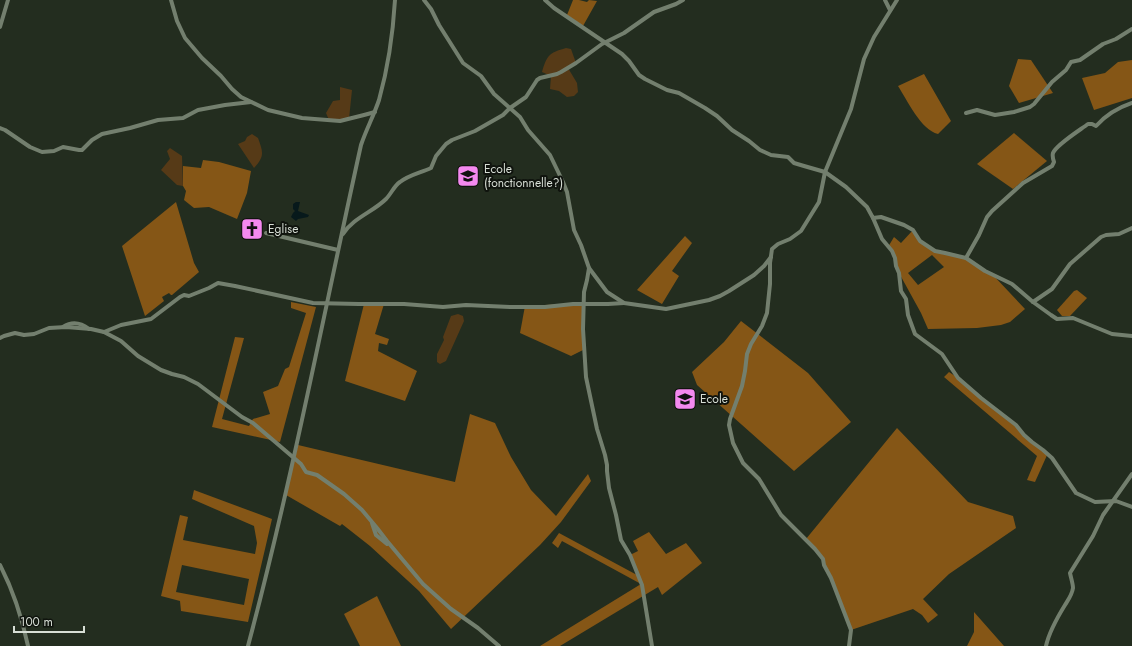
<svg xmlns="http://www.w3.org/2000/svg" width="1132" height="646" font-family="Jost,sans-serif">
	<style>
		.green { fill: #563a17 }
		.forest { fill: #855616; fill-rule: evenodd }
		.water { fill: #07191b }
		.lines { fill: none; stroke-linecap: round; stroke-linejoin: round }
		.street { stroke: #737f6e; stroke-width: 4 }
		.labels { text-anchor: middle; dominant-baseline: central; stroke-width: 4; stroke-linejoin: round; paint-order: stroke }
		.poi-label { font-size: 12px; fill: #d7ded5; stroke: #10140e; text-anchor: start }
	</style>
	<rect width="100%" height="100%" fill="#232d1f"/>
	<g class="green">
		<path d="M566 48 571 49 576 63 568 68 577 83 578 92 574 96 567 97 559 91 550 89 551 76 542 72C547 55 549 53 566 48Z"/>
		<path d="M340 87 352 90 349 119 329 120 326 113 333 101 340 100Z"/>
		<path d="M252 134 258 138C263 152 265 156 254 168L238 144 245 141 247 137Z"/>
		<path d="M170 148 182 156 183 186 177 185 161 170 170 159 167 151Z"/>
		<path d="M458 314 463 316 464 321 446 361 440 364 437 362V354L444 340 443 337 451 316Z"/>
	</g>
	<g class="forest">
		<path d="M573 0H579L587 2 589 0 597 1 583 26 567 15Z"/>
		<path d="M1018 59 1031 60 1053 93 1019 103 1009 86Z"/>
		<path d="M1132 60V98L1094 110 1082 78 1105 73 1118 62Z"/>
		<path d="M924 74 951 121 938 134C921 130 907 100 898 86Z"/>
		<path d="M1014 133 1047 161 1013 189 977 164Z"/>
		<path d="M203 160 219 162 251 171 247 193 237 219 209 207 194 208 184 200 186 191 183 186V166L201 168Z"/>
		<path d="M176 202 194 263 199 272 172 295H171L169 293 162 297 164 301 145 316 122 246Z"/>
		<path d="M913 230 920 241 935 251 964 257 993 275 1025 309 1010 322 1001 325 977 328 928 329 921 313 899 273 895 257 888 247 894 237 901 243ZM932 255 944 267 918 285 908 273Z"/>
		<path d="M685 236 692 243 672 271 679 276 662 304 637 290Z"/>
		<path d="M1077 290 1087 298 1070 316H1062L1057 310 1074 291Z"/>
		<path d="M291 302 316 307 280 442 212 427 235 337 244 338 222 419 249 426 253 419 270 414 263 392 278 386 285 369 289 367 306 313 291 308Z"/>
		<path d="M584 303 585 349 571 356 520 333 525 306Z"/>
		<path d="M364 304H384L375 334 389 339 387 345 379 343 378 351 417 371 405 401 345 381Z"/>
		<path d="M741 321 808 373 851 422 794 471 697 385 692 372 724 342Z"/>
		<path d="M949 372 958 378 1016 425 1024 435 1048 453 1035 482 1027 480 1037 456 944 377Z"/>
		<path d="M470 414 495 423 511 457 531 490 556 516 588 474 591 481 561 522 540 545 451 629 419 591 370 546 342 524 340 526 333 522 286 495 298 445 455 482Z"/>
		<path d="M897 428 968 502 1013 516 1016 528 949 574 923 599 938 615 928 623 922 615 913 609 851 630 823 559 806 539Z"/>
		<path d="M194 490 272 519 248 622 181 611 180 601 161 596 180 515 188 517 183 540 255 554 257 543 254 526 192 499ZM182 565 249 579 244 605 176 592Z"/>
		<path d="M649 532 666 554 686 543 702 563 662 595 658 587 560 646H540L641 584 562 541 558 548 552 543 559 533 637 575 630 555 638 551 633 541Z"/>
		<path d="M377 596 401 646H360L344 614Z"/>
		<path d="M974 612 1004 646H967L974 632Z"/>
	</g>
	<path class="water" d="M296 202H300L298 211 309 215 308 217 298 219 296 221 291 217 293 213 295 211 293 209V204Z"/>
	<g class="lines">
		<g class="street">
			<path d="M171 0 177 21 185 38 202 58 221 76 232 89 241 97 268 110 302 118 340 121 364 115 375 112"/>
			<path d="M424 0 431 9 439 25 463 63 481 76 494 94 520 117 528 130 550 155 563 182 567 192 574 230 581 245 589 268 587 280 584 292 583 329 586 377 590 396 597 429 605 455 607 465V471L609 488 616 515 621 540 630 555 642 585 652 646"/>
			<path d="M545 0 554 8 622 54 629 61 639 75 645 79 667 90 679 93 705 108 717 116 732 130 749 141 760 150 771 155 788 157 794 163 804 166 825 172 846 187 867 207 873 218 881 217 904 225 913 230 920 241 935 251 945 253 966 258 985 271 1012 284 1033 302 1051 315 1057 319 1073 318 1112 334 1132 336"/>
			<path d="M885 0 890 10"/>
			<path d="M0 27 8 0"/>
			<path d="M966 113 977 110 995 115 1014 112 1030 107 1034 104 1052 82 1066 70 1071 62 1080 60 1103 44 1116 39 1132 29"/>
			<path d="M0 128 5 130 30 147 42 152 54 151 63 147 79 150H82L92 140 102 134 130 128 158 120 183 118 198 110 225 105 251 102"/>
			<path d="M873 218 882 239 892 251 895 258 896 266 899 273 901 291 906 299 908 315 915 334 942 354 958 378 981 398 1016 425 1024 435 1032 442 1043 450 1052 458 1076 493 1095 502 1116 501 1132 507"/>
			<path d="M266 233 338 250"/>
			<path d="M343 234C353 218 373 212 386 199 391 194 394 186 400 182 409 175 420 173 431 168L436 156 446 144 452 140 475 131 503 115 510 108 526 97 537 80 540 78 557 74 561 72 576 63 602 44 624 33 654 12 676 4 683 0"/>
			<path d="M966 258 979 235 987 217 992 211 1023 183 1052 166 1054 162C1053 159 1052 156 1053 153 1056 145 1080 130 1088 124H1092L1096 126C1106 115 1117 108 1132 103"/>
			<path d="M589 268 607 292 624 303 666 309 709 300 720 296 729 291 754 275 764 266 771 257"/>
			<path d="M1033 302 1052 289 1070 264 1101 237 1106 235 1119 234 1132 228"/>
			<path d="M63 327C72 321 80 322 89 329"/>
			<path d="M104 332 121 325 151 319 180 297 184 295 189 296 209 288 218 283 235 286 313 303 359 304H404L443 307 466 305 510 307H545L573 304H608L624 303"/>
			<path d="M0 338 4 336 15 333 24 335 34 334 49 328 66 327 91 329 104 332 121 341 138 356 161 370 172 374 184 377 198 384 242 417 253 423 301 464 306 472 317 475 344 494 362 510 377 528 387 541 423 584 451 609 478 628 499 646"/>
			<path d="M372 523 376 535 387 544"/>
			<path d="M0 565C13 590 22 618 28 646"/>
			<path d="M248 646C292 481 324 312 361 145 366 130 374 115 379 100 388 68 393 33 395 0"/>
			<path d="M849 646 851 630 831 578 824 565 823 559 815 549 781 515 759 479 743 463 733 443 729 425 730 419 742 386 745 371 747 354 751 344 762 326 767 313 770 284V263L772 249 778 244 790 239 801 231 819 202 825 172 851 109 864 59 874 37 897 0"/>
			<path d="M1046 646C1049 632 1057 618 1065 605 1068 600 1072 595 1073 588 1073 584 1071 578 1070 573L1093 536 1103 515 1132 474"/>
		</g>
	</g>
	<defs>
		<g id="school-square" transform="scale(1.15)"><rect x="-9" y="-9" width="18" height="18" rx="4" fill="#f489ef" stroke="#10140e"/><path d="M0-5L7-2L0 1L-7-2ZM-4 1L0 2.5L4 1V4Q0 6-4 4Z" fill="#111"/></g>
		<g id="church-square" transform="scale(1.15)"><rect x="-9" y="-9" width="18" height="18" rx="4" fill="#f489ef" stroke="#10140e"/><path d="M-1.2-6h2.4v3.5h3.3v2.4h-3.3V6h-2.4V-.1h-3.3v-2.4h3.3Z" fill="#111"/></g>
	</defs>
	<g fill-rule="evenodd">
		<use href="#school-square" x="468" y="176"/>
		<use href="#church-square" x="252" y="229"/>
		<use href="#school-square" x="685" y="399"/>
	</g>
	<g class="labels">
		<g class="poi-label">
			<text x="484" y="169">Ecole<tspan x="484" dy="14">(fonctionnelle?)</tspan></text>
			<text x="268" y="229">Eglise</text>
			<text x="700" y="399">Ecole</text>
		</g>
	</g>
	<path d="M14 626v6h70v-6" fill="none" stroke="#d7ded5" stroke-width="2"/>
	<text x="20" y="626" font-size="12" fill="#d7ded5" stroke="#10140e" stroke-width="3" paint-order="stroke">100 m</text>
</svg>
